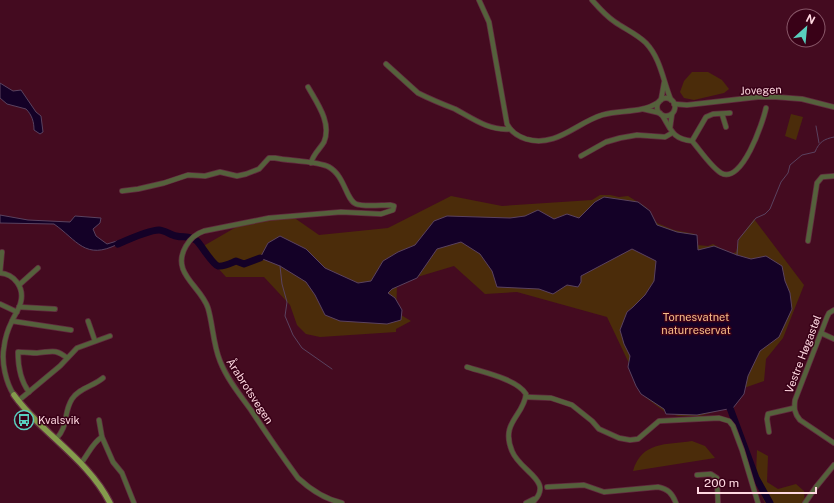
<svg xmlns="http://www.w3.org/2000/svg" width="834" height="503" font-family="'Public Sans',sans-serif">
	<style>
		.green { fill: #4b2c0a }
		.water { fill: #140127; stroke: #5a425f }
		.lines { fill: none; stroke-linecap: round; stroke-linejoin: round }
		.stream { stroke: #5a425f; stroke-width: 1 }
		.river { stroke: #140127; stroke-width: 7 }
		.minor-casing { stroke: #622c3f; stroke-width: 6 }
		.major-casing { stroke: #622c3f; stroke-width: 8 }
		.minor { stroke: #55613c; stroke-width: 4.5 }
		.major { stroke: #849c4c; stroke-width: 5.5 }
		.labels { text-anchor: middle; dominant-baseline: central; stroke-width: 3; stroke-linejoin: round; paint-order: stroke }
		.street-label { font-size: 11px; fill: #ffd8e1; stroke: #390117 }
		.park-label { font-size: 11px; fill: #f9be89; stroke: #390117 }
		.poi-label { font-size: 11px; fill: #ffd8e1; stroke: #390117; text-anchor: start }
	</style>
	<rect width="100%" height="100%" fill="#440b20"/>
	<g class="green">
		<path d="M692 72H708L722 80 729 89 724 93 694 100 684 98 680 92 684 81Z"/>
		<path d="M791 114 803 117 796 140 785 136Z"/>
		<path d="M600 195H610L619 197 628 196 646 207 657 223 674 230 695 234 696 245 708 246 713 244 731 254 736 252 739 239 754 219 804 285 783 338 766 359 764 381 744 388 731 407 700 416H678L665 412 645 397 607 317 517 292 485 294 454 266 397 283 396 321 401 320V315L411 321 396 329V332L320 337 306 334 297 325 290 305 264 277H226L200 248 238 226 267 219H296L319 235 388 228 451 196 502 206 592 200Z"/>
		<path d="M692 441 705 446 715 458 633 471C642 441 666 445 692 441Z"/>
		<path d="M757 450 768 456 767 482 778 489 796 484 804 491 805 503H765C755 483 756 472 757 450Z"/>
	</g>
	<g class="water">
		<path d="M0 83 13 91 21 90 36 112 41 116 43 132 40 134 34 130C34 122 32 115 26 109L7 104 0 98Z"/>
		<path d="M604 197 638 202 650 211 657 225 677 232 697 235 698 250 714 246 737 255 751 259 766 256 782 266 785 281 790 293 792 309 779 337 760 351 748 376 744 394 733 408 697 415 666 414 664 409 641 394 636 386 628 367 630 356 624 344 620 330 627 312 633 307 645 295 654 281 656 261 632 249 581 276V282L578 287 567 285 553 294 539 289 497 287 492 271 480 254 461 242 437 249 417 278 392 289 388 293 395 298 402 310 401 320 387 324 340 321 325 315 315 295 306 282 280 266 260 258 268 243 280 236 306 249 325 268 358 283 371 281 383 261 398 252 415 245 434 221 447 216 510 218 525 216 538 210 554 219 567 214 579 218 595 202Z"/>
		<path d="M0 215 28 220 70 222 75 216 101 218 100 223 93 229 96 236 107 244 117 241 118 244C85 261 77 240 54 224L0 223Z"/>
	</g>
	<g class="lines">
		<g class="stream">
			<path d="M816 126 819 143"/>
			<path d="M737 255 738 240 756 218 765 214 770 209 781 182 788 173 790 165 802 155 815 152C819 142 824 139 834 137"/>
			<path d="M280 266 282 284 287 302 285 316 293 335 302 348 332 369"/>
		</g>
		<g class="river">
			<path d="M118 244C127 240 150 230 159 230 164 230 171 235 176 236 184 238 190 235 197 241 202 246 212 264 218 266 224 267 231 263 236 261L244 264 260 258"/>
			<path d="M730 408 756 478 770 503"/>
		</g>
		<g class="minor-casing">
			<g id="minor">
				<path d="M479 0 489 22 507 124C511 132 517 136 526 139 556 148 576 123 602 115 615 111 629 112 642 109 648 108 654 105 659 102"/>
				<path d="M592 0C599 8 606 16 615 22 625 29 637 34 646 43 661 59 663 81 671 100"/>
				<path d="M386 64 418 93C430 99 442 104 455 109 472 118 489 131 510 129"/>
				<path d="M308 87C317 103 332 123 324 142 320 149 313 154 311 163"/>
				<circle cx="666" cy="107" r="9"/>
				<path d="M661 100 664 83"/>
				<path d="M674 104 687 105 758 97H776L802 99 834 107"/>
				<path d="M643 109 660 113"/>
				<path d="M722 114 726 127"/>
				<path d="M662 115C671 129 672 139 692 141 700 150 711 167 721 173 742 185 763 122 766 108"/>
				<path d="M670 128 672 114"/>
				<path d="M692 141 706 117 713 114 730 113"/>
				<path d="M581 156 606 142 620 138 637 135 665 137 672 133"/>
				<path d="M122 191 138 189 164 183 188 175 205 176 220 172 237 176 246 174 259 169 269 158H275C289 161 318 161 329 167 345 176 346 200 356 204 363 207 381 205 390 205L394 206 393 210 381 214 341 212 269 218 204 231C195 234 190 239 186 246 170 273 201 286 208 308 213 325 213 344 220 361 227 379 240 395 251 410 266 433 282 456 298 478 311 490 324 499 342 503"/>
				<path d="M808 241 817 183 822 177 834 176"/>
				<path d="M0 273C14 274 24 287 21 301 20 308 15 314 12 321 8 329 5 338 4 347 1 362 6 383 14 395"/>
				<path d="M0 273 2 252"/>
				<path d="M19 285 38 268"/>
				<path d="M0 304 17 312"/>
				<path d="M19 307 55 309"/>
				<path d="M834 310 829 313 827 317 795 400C794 408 794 413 800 420L834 443"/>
				<path d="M12 321 71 330"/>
				<path d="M88 321 95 341"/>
				<path d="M821 333 834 339"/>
				<path d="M467 367C482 372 517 379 526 394 524 416 500 422 512 451 520 472 556 481 532 503"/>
				<path d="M29 392C20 380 18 367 18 352 24 352 31 353 37 353 51 352 55 348 67 358"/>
				<path d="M526 397 551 398 572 405 592 421 599 429 619 438 630 440 638 439 659 421 719 418 729 421 733 426 742 450 758 503"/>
				<path d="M18 401 60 366 77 348 110 336"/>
				<path d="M99 420 102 437 113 462 122 473 134 503"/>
				<path d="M769 432 767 419 768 414 794 408"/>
				<path d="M56 439C69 426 63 413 72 399 79 388 94 386 103 378"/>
				<path d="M81 463C88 455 92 443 102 437"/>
				<path d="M697 475 711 474 717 478 718 503"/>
				<path d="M547 487 584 485 604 492 658 487C668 489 672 493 676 503"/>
				<path d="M526 503 534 499"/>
				<path d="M805 503 816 487 834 465"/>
			</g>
		</g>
		<g class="major-casing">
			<path id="major" d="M14 395C42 434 88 459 110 503"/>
		</g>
		<use href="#minor" class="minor"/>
		<use href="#major" class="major"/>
	</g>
	<defs>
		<g id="bus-ring" transform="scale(1)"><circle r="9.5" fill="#390117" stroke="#59cebe" stroke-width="1.5"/><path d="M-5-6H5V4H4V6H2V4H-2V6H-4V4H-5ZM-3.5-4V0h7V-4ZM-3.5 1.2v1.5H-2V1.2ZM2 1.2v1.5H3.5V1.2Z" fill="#59cebe"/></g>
	</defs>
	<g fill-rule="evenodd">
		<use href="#bus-ring" x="24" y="420"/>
	</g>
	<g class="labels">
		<g class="street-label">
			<text transform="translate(761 90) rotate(-2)">Jovegen</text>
			<text transform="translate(803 354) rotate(-69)">Vestre Høgastøl</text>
			<text transform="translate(250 391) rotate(57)">Årabrotsvegen</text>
		</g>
		<g class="park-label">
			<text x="696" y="317">Tornesvatnet<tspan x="696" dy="13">naturreservat</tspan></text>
		</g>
		<g class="poi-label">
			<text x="38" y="420">Kvalsvik</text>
		</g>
	</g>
	<g transform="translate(806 28) rotate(27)"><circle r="19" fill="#390117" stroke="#885768"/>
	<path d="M0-3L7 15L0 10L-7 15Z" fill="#59cebe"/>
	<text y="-6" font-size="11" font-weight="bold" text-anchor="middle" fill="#ffd8e1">N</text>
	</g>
	<path d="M698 487v6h118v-6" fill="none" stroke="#ffd8e1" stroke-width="2"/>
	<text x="704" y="487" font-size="12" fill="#ffd8e1" stroke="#390117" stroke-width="3" paint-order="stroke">200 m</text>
</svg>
